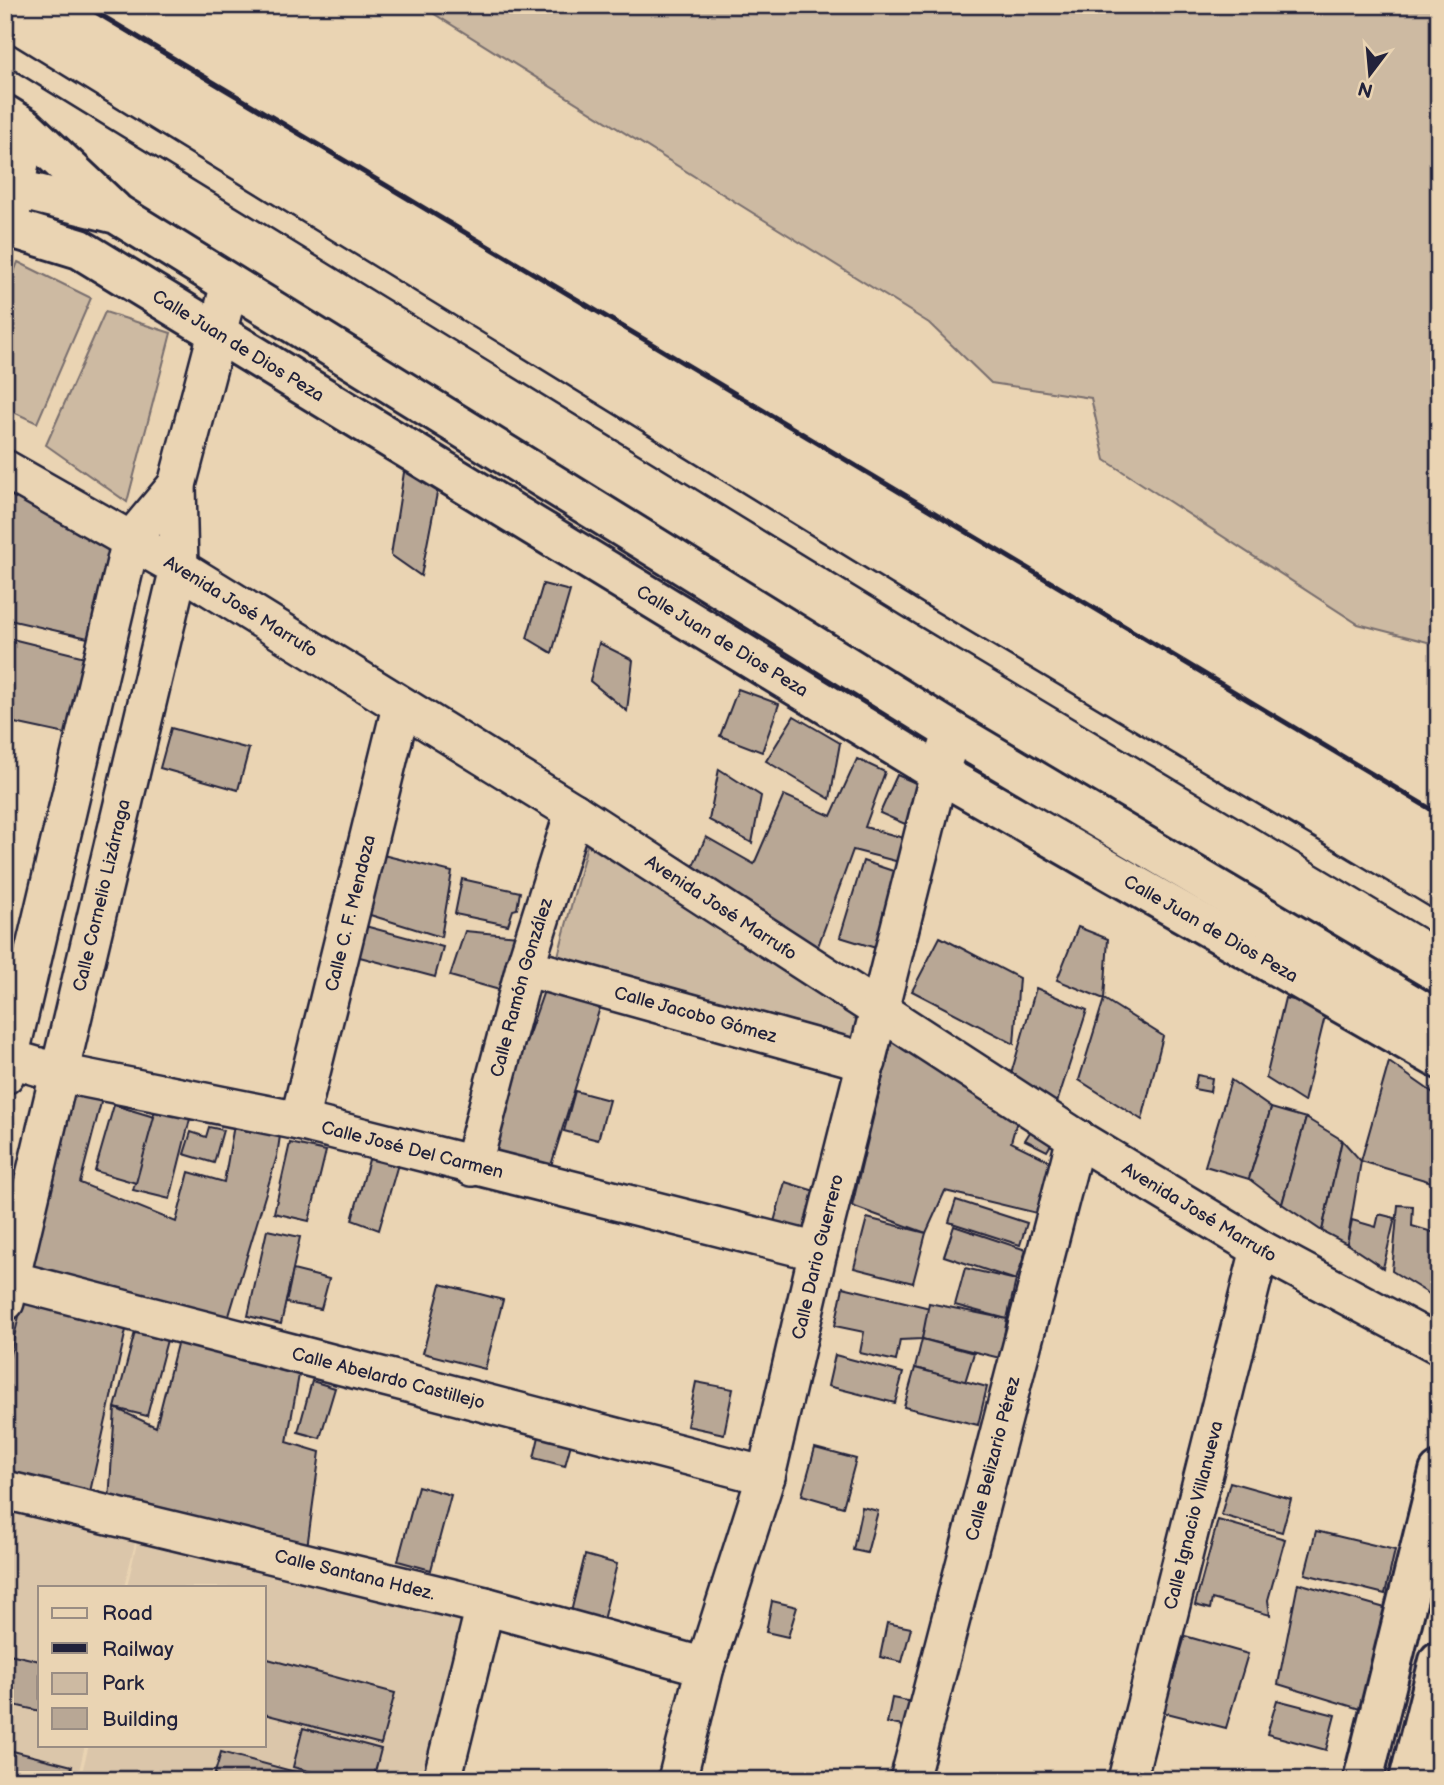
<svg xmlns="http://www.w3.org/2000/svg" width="1444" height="1785" font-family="'Balsamiq Sans',sans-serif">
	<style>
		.built { fill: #dbc6aa }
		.green { fill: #cdbaa2; stroke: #786e6e; stroke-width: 2 }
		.building { fill: #b8a795; stroke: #22223b; stroke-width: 2 }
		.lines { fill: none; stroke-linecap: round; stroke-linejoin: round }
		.lane-casing { stroke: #22223b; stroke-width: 24 }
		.street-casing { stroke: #22223b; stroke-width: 42 }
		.secondary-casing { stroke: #22223b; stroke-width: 44 }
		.lane { stroke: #ead4b3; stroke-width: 19 }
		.street { stroke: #ead4b3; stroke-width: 37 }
		.secondary { stroke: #ead4b3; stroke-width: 38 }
		.rail { stroke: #22223b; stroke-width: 5 }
		.labels { text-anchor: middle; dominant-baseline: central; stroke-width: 5; stroke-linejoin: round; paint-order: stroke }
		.street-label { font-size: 18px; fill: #22223b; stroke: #ead4b3 }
	</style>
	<rect width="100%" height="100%" fill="#ead4b3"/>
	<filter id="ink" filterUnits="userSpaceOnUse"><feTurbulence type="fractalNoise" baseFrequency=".0143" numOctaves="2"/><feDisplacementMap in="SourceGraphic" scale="14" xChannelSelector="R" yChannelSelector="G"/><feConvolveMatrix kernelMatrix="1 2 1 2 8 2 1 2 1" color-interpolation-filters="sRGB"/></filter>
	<g filter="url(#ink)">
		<g class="built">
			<path d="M5 1511 135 1543 124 1587H40V1745H85L77 1780H5Z"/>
			<path d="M137 1543 466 1622 427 1780H80L89 1745H264V1587H127Z"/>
		</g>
		<g class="green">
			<path d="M420 5H1439V645L1358 624 1105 460 1091 398 991 383 929 323Z"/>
			<path d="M18 262 91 298 37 423 5 408V294Z"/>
			<path d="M105 312 171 333 127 502 46 445Z"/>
			<path d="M587 845 859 1018 853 1038 558 956Z"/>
		</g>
		<g class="building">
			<path d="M405 466 438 488 421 576 391 555Z"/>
			<path d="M5 483 121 552 88 638 5 619Z"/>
			<path d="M543 584 570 591 552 653 527 638Z"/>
			<path d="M8 638 85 657 66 734 5 721V650Z"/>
			<path d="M599 643 633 660 627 711 590 681Z"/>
			<path d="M738 689 779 704 762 752 720 736Z"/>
			<path d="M794 716 840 743 830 799 766 761Z"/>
			<path d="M171 728 249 749 238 790 160 768Z"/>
			<path d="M857 759 885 772 865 827 914 841 907 864 853 850 817 949 693 866 706 837 754 864 784 795 831 816Z"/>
			<path d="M719 769 761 796 752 843 709 820Z"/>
			<path d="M897 775 923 786 905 824 880 813Z"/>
			<path d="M383 855 452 872 441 937 367 914Z"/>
			<path d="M863 861 902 874 879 949 840 937Z"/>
			<path d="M462 879 520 892 517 909 513 910 508 925 455 914Z"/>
			<path d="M365 926 443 947 435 977 356 956Z"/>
			<path d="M1078 927 1108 939 1104 999 1057 980Z"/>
			<path d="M465 931 529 937 517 995 450 976Z"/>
			<path d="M940 937 1019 978 1014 1044 912 991Z"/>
			<path d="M546 985 602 1001 549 1172 487 1154Z"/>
			<path d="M1036 988 1087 1010 1056 1106 1011 1074Z"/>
			<path d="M1285 998 1327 1008 1304 1102 1266 1078Z"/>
			<path d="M1104 999 1163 1036 1142 1120 1079 1080Z"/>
			<path d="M893 1035 1017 1121 1011 1142 1058 1165 1041 1214 945 1191 926 1233 852 1206Z"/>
			<path d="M1389 1062 1439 1097 1438 1184 1361 1161Z"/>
			<path d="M1197 1075 1212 1078 1210 1092 1194 1089Z"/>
			<path d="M1231 1080 1271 1108 1249 1179 1205 1166Z"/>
			<path d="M72 1089 103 1095 80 1183 176 1222 189 1172 224 1182 234 1125 280 1136 277 1156 228 1319 22 1270Z"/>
			<path d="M575 1091 609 1100 598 1140 564 1131Z"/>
			<path d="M157 1103 191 1115 170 1199 133 1190Z"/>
			<path d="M114 1105 154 1117 136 1183 95 1171Z"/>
			<path d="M1271 1108 1306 1118 1282 1204 1249 1179Z"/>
			<path d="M1306 1118 1342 1140 1322 1231 1282 1204Z"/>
			<path d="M1035 1124 1056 1136 1047 1151 1025 1140Z"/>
			<path d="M209 1127 223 1130 214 1163 184 1154 191 1132 206 1137Z"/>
			<path d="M1342 1140 1361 1161 1347 1244 1322 1231Z"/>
			<path d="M290 1143 326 1151 309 1221 274 1213Z"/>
			<path d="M370 1156 398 1164 379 1230 352 1220Z"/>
			<path d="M785 1182 818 1192 808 1231 774 1222Z"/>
			<path d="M956 1200 1027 1223 1020 1245 949 1222Z"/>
			<path d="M1398 1205 1413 1206 1412 1226 1439 1234V1300L1392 1271Z"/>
			<path d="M1379 1214 1395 1218 1383 1268 1347 1244 1352 1220 1376 1227Z"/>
			<path d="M867 1218 926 1233 913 1283 854 1268Z"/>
			<path d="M954 1226 1026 1250 1016 1280 944 1256Z"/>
			<path d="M267 1230 300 1237 281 1324 248 1316Z"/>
			<path d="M965 1268 1016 1280 1007 1319 955 1305Z"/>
			<path d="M293 1270 329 1279 321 1309 286 1303Z"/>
			<path d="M441 1284 503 1300 485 1369 423 1353Z"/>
			<path d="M843 1287 930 1308 922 1339 900 1340 896 1361 860 1353 864 1332 835 1326Z"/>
			<path d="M24 1295 126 1330 90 1492 5 1472V1375Z"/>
			<path d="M929 1303 1007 1319 1000 1358 922 1339Z"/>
			<path d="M135 1332 167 1340 147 1416 115 1408Z"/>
			<path d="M922 1339 974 1353 965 1382 915 1368Z"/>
			<path d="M178 1340 299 1375 287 1442 320 1452 307 1548 109 1502 115 1408 156 1427Z"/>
			<path d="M835 1355 903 1373 895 1403 828 1386Z"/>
			<path d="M915 1368 987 1387 978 1425 904 1407Z"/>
			<path d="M312 1381 335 1388 320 1438 298 1432Z"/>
			<path d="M696 1382 733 1389 724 1434 687 1426Z"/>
			<path d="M541 1428 573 1436 565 1466 534 1458Z"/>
			<path d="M815 1448 856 1459 843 1507 802 1495Z"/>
			<path d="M1230 1482 1291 1499 1282 1532 1221 1515Z"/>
			<path d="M418 1486 451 1495 431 1570 398 1561Z"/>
			<path d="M862 1507 878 1511 867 1553 853 1550Z"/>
			<path d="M1218 1520 1285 1539 1268 1600 1270 1615 1212 1599 1210 1609 1195 1605Z"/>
			<path d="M1316 1531 1395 1550 1385 1594 1305 1574Z"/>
			<path d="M585 1555 617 1564 603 1620 571 1612Z"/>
			<path d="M1298 1583 1385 1608 1363 1710 1278 1684Z"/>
			<path d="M772 1601 797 1607 788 1637 766 1632Z"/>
			<path d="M887 1623 911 1628 902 1662 880 1657Z"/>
			<path d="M1185 1636 1248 1654 1226 1728 1163 1712Z"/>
			<path d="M5 1653 40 1661V1711L5 1703Z"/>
			<path d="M264 1658 395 1693 381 1744 264 1714Z"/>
			<path d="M892 1698 913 1702 908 1727 887 1723Z"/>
			<path d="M1277 1700 1335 1715 1326 1750 1267 1734Z"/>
			<path d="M303 1728 381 1749 373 1780H342L293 1767Z"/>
			<path d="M5 1749 72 1766 69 1780H5Z"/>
			<path d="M221 1752 325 1780H213Z"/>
		</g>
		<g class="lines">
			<g class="lane-casing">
				<path id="lane" d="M5 52 926 618 1439 925"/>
			</g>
			<g class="street-casing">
				<g id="street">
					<path d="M10 220 26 128"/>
					<path id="s1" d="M5 469 179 568 574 812 1076 1138 1260 1249 1439 1345"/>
					<path id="s2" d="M525 967 867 1062"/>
					<path id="s3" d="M5 1057 60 1073 299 1121 818 1252"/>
					<path d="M5 1075 131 540 177 485"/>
					<path id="s4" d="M299 1121 401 707"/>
					<path id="s5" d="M472 1167 525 967 574 812"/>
					<path id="s6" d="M11 1280 766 1476"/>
					<path id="s7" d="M5 1302 179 568 177 485 230 284"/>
					<path id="s8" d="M5 1490 485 1606 705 1667"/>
					<path d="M442 1780 485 1606"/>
					<path id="s9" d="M677 1780 705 1667 766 1476 818 1252 939 773 953 732"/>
					<path id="s10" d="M909 1780 1076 1138"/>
					<path id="s11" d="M1127 1780 1260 1249"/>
				</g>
			</g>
			<g class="secondary-casing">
				<g id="secondary">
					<path d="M5 115 26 128 113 210"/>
					<path d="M5 186 117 214 953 732 1439 1021"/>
					<path id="s12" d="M5 226 80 249 939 773 1439 1059"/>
					<path d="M1363 1780 1439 1472"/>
					<path d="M1409 1780 1439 1661"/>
				</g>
			</g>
			<use href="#lane" class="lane"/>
			<use href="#street" class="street"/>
			<use href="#secondary" class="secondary"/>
			<path class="rail" d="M84 5 1439 814"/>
		</g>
	</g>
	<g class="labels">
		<g class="street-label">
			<text stroke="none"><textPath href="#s12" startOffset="264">Calle Juan de Dios Peza</textPath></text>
			<text stroke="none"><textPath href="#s1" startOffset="273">Avenida José Marrufo</textPath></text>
			<text stroke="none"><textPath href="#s12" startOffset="831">Calle Juan de Dios Peza</textPath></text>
			<text stroke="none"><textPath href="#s7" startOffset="418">Calle Cornelio Lizárraga</textPath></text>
			<text stroke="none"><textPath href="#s1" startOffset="840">Avenida José Marrufo</textPath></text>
			<text stroke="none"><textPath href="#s4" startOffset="214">Calle C. F. Mendoza</textPath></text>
			<text stroke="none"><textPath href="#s12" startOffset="1398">Calle Juan de Dios Peza</textPath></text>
			<text stroke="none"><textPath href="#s5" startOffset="186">Calle Ramón González</textPath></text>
			<text stroke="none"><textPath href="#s2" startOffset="177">Calle Jacobo Gómez</textPath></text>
			<text stroke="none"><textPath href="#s3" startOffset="418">Calle José Del Carmen</textPath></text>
			<text stroke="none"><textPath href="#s1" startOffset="1407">Avenida José Marrufo</textPath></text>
			<text stroke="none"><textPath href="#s9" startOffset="542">Calle Dario Guerrero</textPath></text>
			<text stroke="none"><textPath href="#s6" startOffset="390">Calle Abelardo Castillejo</textPath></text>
			<text stroke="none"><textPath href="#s10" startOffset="332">Calle Belizario Pérez</textPath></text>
			<text stroke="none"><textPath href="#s11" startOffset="273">Calle Ignacio Villanueva</textPath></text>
			<text stroke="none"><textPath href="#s8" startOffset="360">Calle Santana Hdez.</textPath></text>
		</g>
	</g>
	<rect width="1444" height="1785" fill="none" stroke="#ead4b3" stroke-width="28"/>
	<rect x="14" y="14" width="1416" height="1757" fill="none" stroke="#22223b" stroke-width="2.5" filter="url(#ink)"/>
	<rect x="38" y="1586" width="228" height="161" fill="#ead4b3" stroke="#9a8d83" stroke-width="2"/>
	<rect x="52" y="1608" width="35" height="10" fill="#ead4b3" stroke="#9a8d83" stroke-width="2"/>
	<text x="102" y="1620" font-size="21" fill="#22223b">Road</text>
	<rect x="52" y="1643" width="35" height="10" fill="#22223b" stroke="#9a8d83" stroke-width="2"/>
	<text x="102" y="1656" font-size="21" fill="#22223b">Railway</text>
	<rect x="52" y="1673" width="35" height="21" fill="#cdbaa2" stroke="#9a8d83" stroke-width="2"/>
	<text x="102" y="1690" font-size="21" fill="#22223b">Park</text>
	<rect x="52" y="1708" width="35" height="21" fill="#b8a795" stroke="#9a8d83" stroke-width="2"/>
	<text x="102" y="1726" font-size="21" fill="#22223b">Building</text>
	<g transform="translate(1370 74) rotate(196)" stroke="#ead4b3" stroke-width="5" paint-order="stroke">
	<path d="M0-5L12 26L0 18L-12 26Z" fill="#22223b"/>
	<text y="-10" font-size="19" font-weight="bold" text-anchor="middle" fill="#22223b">N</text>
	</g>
</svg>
